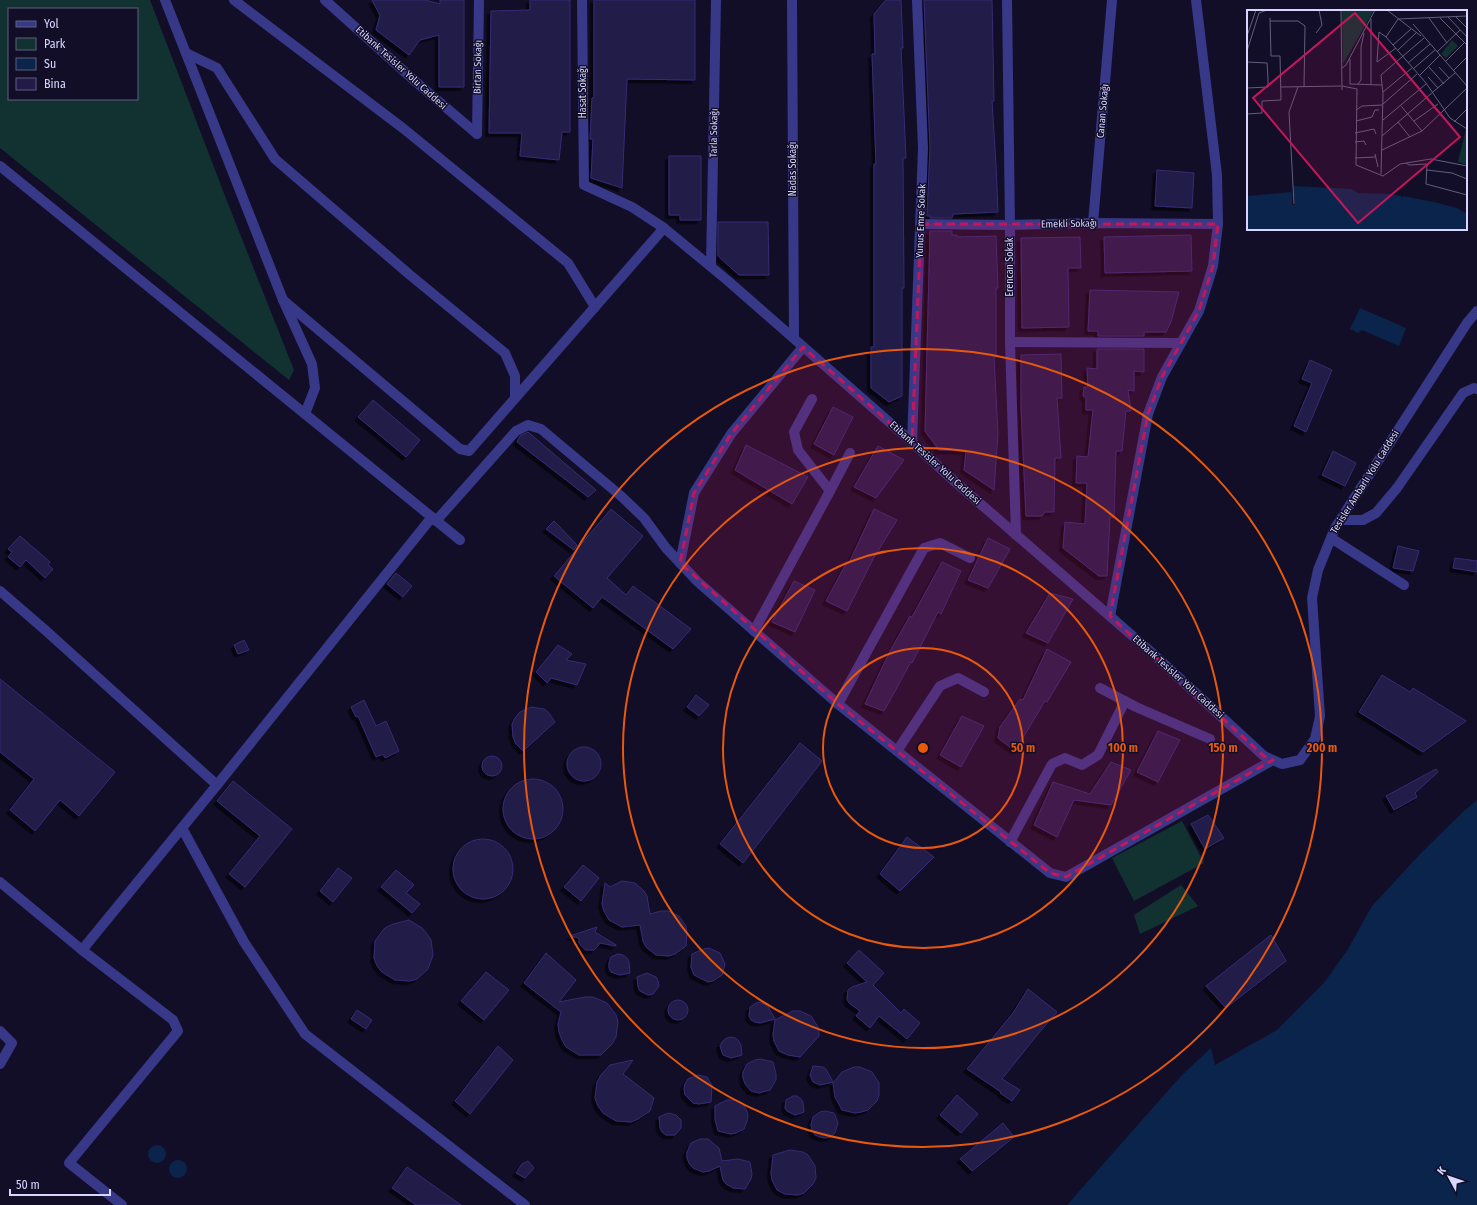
<svg xmlns="http://www.w3.org/2000/svg" width="1477" height="1205" font-family="'Fira Sans Condensed',sans-serif">
	<style>
		.green { fill: #113230; fill-rule: evenodd }
		.water { fill: #0a244b }
		.building { fill: #221a49; stroke: #372b76; filter: url(#shadow) }
		.lines { fill: none; stroke-linecap: round; stroke-linejoin: round }
		.minor { stroke: #383889; stroke-width: 10 }
		.marked { fill: #c2185b; fill-opacity: 0.2; stroke: #c2185b; stroke-width: 3; stroke-dasharray: 8 5; stroke-linejoin: round }
		.ring { fill: none; stroke: #e8590c; stroke-width: 2 }
		.labels { text-anchor: middle; dominant-baseline: central; stroke-width: 3; stroke-linejoin: round; paint-order: stroke }
		.street-label { font-size: 10px; fill: #d8d5ff; stroke: #120e28 }
		.inset-road { fill: none; stroke: #615e7e; stroke-width: 1 }
		.view { fill: #c2185b; fill-opacity: 0.15; stroke: #c2185b; stroke-width: 2 }
		.inset-edge { fill: none; stroke: #d8d5ff; stroke-width: 2 }
		.centre { fill: #e8590c; stroke: #120e28; stroke-width: 2 }
		.ring-label { font-size: 12px; text-anchor: middle; font-weight: bold; fill: #e8590c; stroke: #120e28; stroke-width: 3; stroke-linejoin: round; paint-order: stroke }
	</style>
	<defs>
		<filter id="shadow"><feDropShadow dx="-3.5" dy="3.5" stdDeviation="0" flood-color="#0009"/></filter>
	</defs>
	<rect width="100%" height="100%" fill="#120e28"/>
	<g class="green">
		<path d="M0 0H150L225 196 294 370 289 380 0 148ZM9 9H137V99H9Z"/>
		<path d="M1182 821 1204 863 1134 901 1112 858Z"/>
		<path d="M1181 885 1198 906 1140 934 1134 915Z"/>
	</g>
	<g class="water">
		<path d="M1360 308 1406 328 1399 346 1362 330 1358 333 1350 329Z"/>
		<path d="M1477 800V1205H1067L1181 1076 1211 1048 1215 1065 1277 1030 1324 983 1348 949 1372 906 1421 853 1463 812Z"/>
		<circle cx="157" cy="1154" r="9"/>
		<circle cx="178" cy="1169" r="9"/>
	</g>
	<g class="building">
		<path d="M372 0H425L440 4V0H464V87H439V35L420 40 409 55 376 30 380 15Z"/>
		<path d="M530 0H570V132H562L559 160 520 156 522 133H489L491 11 530 10Z"/>
		<path d="M594 0H695V80L627 79 622 188 591 178 593 139H590L592 98H594Z"/>
		<path d="M886 0H901L903 48H901L906 158H903L904 288H902V396L889 402 871 388V347H874V164H876L872 54H875L874 14Z"/>
		<path d="M924 0H992L994 101H992L996 165 998 212 953 214 952 218H930V216H927L930 148Z"/>
		<path d="M669 156H701V220H680V215H669Z"/>
		<path d="M1157 170 1194 173 1192 208 1155 206Z"/>
		<path d="M718 222H768L769 275H739L718 256Z"/>
		<path d="M930 231H952V235H957V237L996 236 998 288H996V357H994L998 434 994 490 964 470 966 451 939 450 925 431Z"/>
		<path d="M1191 235 1192 271 1105 273 1104 237Z"/>
		<path d="M1080 237 1081 268H1068L1069 327 1022 328 1021 238Z"/>
		<path d="M1090 290 1179 292 1171 322 1166 332H1144V336H1098V331H1088Z"/>
		<path d="M1097 349H1144V372L1134 371V391L1128 390 1131 411H1126L1122 451H1116L1114 518 1110 517 1107 576H1099L1063 548 1065 522 1085 524 1087 483H1076L1077 456 1088 457 1093 410H1086V398L1083 396 1084 387H1088L1087 368 1097 369Z"/>
		<path d="M1061 354 1062 398H1057L1061 458H1055L1054 512H1045L1042 516H1026L1021 409V355Z"/>
		<path d="M1310 360 1332 370 1306 432 1294 426 1312 383 1302 379Z"/>
		<path d="M373 400 420 440 406 457 358 417Z"/>
		<path d="M833 407 853 417 834 455 814 444Z"/>
		<path d="M528 432 596 490 588 497 517 442 520 436Z"/>
		<path d="M746 445 808 477 792 504 735 470Z"/>
		<path d="M878 446 904 460 876 498 854 487Z"/>
		<path d="M1333 451 1356 463 1345 486 1322 475Z"/>
		<path d="M611 509 643 536 607 578 626 595 633 586 691 629 673 649 602 597 593 608 554 576Z"/>
		<path d="M874 509 897 520 873 559 847 611 826 601 847 562 849 563Z"/>
		<path d="M554 521 577 545 574 550 546 529Z"/>
		<path d="M20 536 50 562 48 565 53 569 45 578 26 560 20 567 8 557 12 552 8 549Z"/>
		<path d="M988 538 1010 549 988 588 968 580Z"/>
		<path d="M1398 546 1419 551 1413 571 1393 568Z"/>
		<path d="M1455 558 1477 561V572L1453 568Z"/>
		<path d="M942 562 961 571 941 614 938 612 912 663 911 662 884 711 865 704 890 651 910 616 912 617Z"/>
		<path d="M396 573 412 586 403 597 387 584Z"/>
		<path d="M794 581 815 590 795 632 772 622Z"/>
		<path d="M1050 593 1073 599 1048 643 1026 633Z"/>
		<path d="M244 640 249 650 238 654 234 645Z"/>
		<path d="M558 645 572 654 566 660 586 664 577 685 551 678 547 683 536 672Z"/>
		<path d="M1047 649 1071 662 1047 702 1045 701 1015 751 998 738 1000 727 1020 699 1023 700Z"/>
		<path d="M1382 675 1410 692 1413 688 1466 721 1423 752 1359 712Z"/>
		<path d="M0 679 115 772 79 816 60 800 35 831 10 810 34 779 0 752Z"/>
		<path d="M696 695 709 705 699 716 687 707Z"/>
		<path d="M364 700 376 726 386 721 399 751 385 758 383 754 376 757 358 716 356 717 351 707Z"/>
		<path d="M531 707 544 709 549 713 555 722 523 751 516 744 513 737 512 724 515 718 520 712Z"/>
		<path d="M962 716 984 726 961 767 940 755Z"/>
		<path d="M1158 731 1180 740 1158 782 1137 772Z"/>
		<path d="M800 743 822 761 743 863 720 844Z"/>
		<circle cx="584" cy="764" r="17"/>
		<circle cx="492" cy="766" r="10"/>
		<path d="M1111 762 1131 770 1111 805 1074 800 1057 837 1034 825 1053 782 1090 794Z"/>
		<path d="M1436 769 1438 772 1415 793 1417 797 1394 810 1386 796Z"/>
		<circle cx="533" cy="809" r="30"/>
		<path d="M233 781 292 829 245 887 229 874 260 836 217 801Z"/>
		<path d="M1208 815 1224 838 1205 849 1191 824Z"/>
		<path d="M907 837 934 857 900 891 880 874Z"/>
		<circle cx="483" cy="869" r="30"/>
		<path d="M583 865 599 878 581 901 564 887Z"/>
		<path d="M338 868 352 878 333 902 320 891Z"/>
		<path d="M396 870 414 885 406 893 420 904 412 913 381 887Z"/>
		<path d="M622 881 635 883 644 891 647 896 650 914 661 911H668L679 916 686 926 687 933 686 946 675 954 669 956 656 955 646 947 643 941 640 925 622 927 609 920 604 911 602 904 605 883 610 887Z"/>
		<path d="M409 920 422 928 427 934 431 940 433 955 428 969 417 979 410 981 395 980 382 972 377 966 374 958 375 941 380 934 385 928 393 924Z"/>
		<path d="M597 927 595 932 616 945V946L600 943 598 946 594 950H585L579 943V938L570 936Z"/>
		<path d="M1271 935 1286 961 1226 1008 1206 986Z"/>
		<path d="M709 948 720 953 725 964 722 975 713 981 708 982 694 975 691 967 692 954 704 949Z"/>
		<path d="M859 950 884 973 873 985 901 1013 904 1009 920 1023 907 1039 879 1016 870 1028 856 1016 860 1011 849 1003 847 999 848 990 852 987 867 982 847 963Z"/>
		<path d="M546 953 576 980 559 1002 585 997H593L607 1003 616 1015 618 1022 616 1037 612 1044 601 1055H579L566 1047 562 1040 559 1032 558 1024 561 1012 524 983Z"/>
		<path d="M618 954 623 955 627 958 629 962 630 973 620 975 611 972 609 968V963L611 957Z"/>
		<path d="M486 972 509 990 484 1020 461 1001Z"/>
		<path d="M647 973 656 977 658 981 659 986 653 994 648 995 640 991 638 987 637 977Z"/>
		<path d="M1028 989 1057 1012 1037 1035 1002 1079 1020 1090 1012 1101 1000 1093 1001 1092 967 1069 1013 1013Z"/>
		<circle cx="678" cy="1010" r="10"/>
		<path d="M758 1002 767 1005 775 1019 760 1023 755 1022 751 1020 749 1016 750 1007Z"/>
		<path d="M357 1010 372 1020 366 1029 351 1019Z"/>
		<path d="M793 1011H800L811 1016 818 1027 819 1033V1036L800 1057 788 1055 779 1051 774 1041 773 1035 775 1020Z"/>
		<path d="M730 1037 735 1038 738 1040 741 1045 742 1055 731 1058 723 1055 720 1046 722 1042 725 1039Z"/>
		<path d="M498 1046 513 1060 470 1114 455 1101Z"/>
		<path d="M761 1059 773 1062 776 1074V1080L770 1090 759 1093 751 1091 745 1084 743 1078V1072L747 1064 755 1060Z"/>
		<path d="M633 1060 623 1074 654 1098 650 1111 638 1119 631 1122 616 1121 603 1113 598 1106 595 1098 597 1082 601 1075 610 1065Z"/>
		<path d="M813 1066 823 1067 826 1069 833 1082 820 1085 813 1082 810 1075Z"/>
		<path d="M854 1067H860L872 1072 879 1083V1095L877 1101 868 1110 861 1112 855 1113 842 1110 835 1097 833 1083 842 1072Z"/>
		<path d="M698 1075 707 1077 712 1085 711 1102 699 1104 693 1103 685 1095 684 1089 685 1084 688 1079Z"/>
		<path d="M957 1095 978 1114 961 1133 940 1115Z"/>
		<path d="M793 1096H797L801 1099 803 1102 804 1112 795 1115 787 1111 785 1108 786 1100Z"/>
		<path d="M727 1100H733L741 1102 746 1109 748 1115 747 1121 744 1129 736 1133 731 1134 718 1131 715 1119V1106Z"/>
		<path d="M825 1111 834 1113 838 1123 835 1133 831 1137 825 1138 820 1137 815 1135 812 1130 811 1125 813 1117 820 1112Z"/>
		<path d="M668 1113 676 1115 681 1120V1128L675 1135H666L662 1132 660 1128 659 1117Z"/>
		<path d="M1003 1123 1014 1137 972 1171 960 1159Z"/>
		<path d="M700 1139H708L719 1148 722 1161 738 1159 750 1162 752 1174 751 1179 745 1189 733 1188 726 1184 723 1180 720 1166 709 1171 703 1172 693 1168 689 1163 687 1158V1152L691 1143Z"/>
		<path d="M790 1150 803 1152 808 1155 815 1166 816 1178 813 1184 804 1193 798 1195 785 1194 777 1190 772 1180 771 1173 773 1155Z"/>
		<path d="M528 1161 534 1168 525 1178 516 1173 522 1164Z"/>
		<path d="M407 1167 461 1205H416L392 1188Z"/>
	</g>
	<g class="lines">
		<g class="minor">
			<path d="M165 0 283 300 312 364 315 388 305 414"/>
			<path d="M234 0 404 129 568 263 595 307"/>
			<path d="M325 0 416 82 477 134"/>
			<path d="M582 0 584 185 632 207 664 228 727 280 912 442 953 480 1150 651 1264 756 1282 764 1300 760 1315 739 1320 716 1312 598 1318 570 1335 528 1467 323 1477 311"/>
			<path d="M792 0 794 338"/>
			<path d="M1007 0 1010 225V342L1016 535"/>
			<path d="M186 53 217 68 275 159 410 275 505 353 515 376V398"/>
			<path d="M477 134 479 0"/>
			<path d="M0 166 460 540"/>
			<path d="M1093 223 1112 0"/>
			<path d="M921 224 1010 225 1093 223 1218 224"/>
			<path d="M711 266 716 0"/>
			<path d="M283 300 460 449 469 451 664 228"/>
			<path d="M1010 342 1181 343"/>
			<path d="M912 442 923 148 917 0"/>
			<path d="M830 491 850 453"/>
			<path d="M1340 520H1363L1376 513 1397 488 1463 393 1474 388 1477 389"/>
			<path d="M436 521 516 431 528 425 541 429 621 496 644 518 666 548 698 582 838 704 1050 873 1066 877 1273 760"/>
			<path d="M1331 538 1404 585"/>
			<path d="M680 563 694 493 731 434 803 347"/>
			<path d="M0 591 44 629 217 785"/>
			<path d="M1110 616 1148 414 1162 377 1199 311 1213 266 1218 224 1217 175 1196 0"/>
			<path d="M754 631 830 491 798 450 794 432 812 399"/>
			<path d="M1100 688 1136 707 1210 739"/>
			<path d="M838 704 924 548 940 543 970 558"/>
			<path d="M897 751 940 686 958 678 984 692"/>
			<path d="M182 828 244 942 305 1034 525 1205"/>
			<path d="M1010 842 1052 764 1065 758 1082 765 1098 755 1125 701"/>
			<path d="M0 882 82 950 173 1020 178 1031 69 1163 122 1205"/>
			<path d="M82 950 217 785 432 517"/>
			<path d="M0 1031 12 1043 0 1064"/>
		</g>
	</g>
	<path class="marked" d="M921 224H1218L1213 266 1199 311 1162 377 1148 414 1110 616 1264 756 1273 760 1066 877 1050 873 838 704 680 563 694 493 731 434 803 347 912 442Z"/>
	<g class="ring">
		<circle cx="923" cy="748" r="100"/>
		<circle cx="923" cy="748" r="200"/>
		<circle cx="923" cy="748" r="300"/>
		<circle cx="923" cy="748" r="399"/>
	</g>
	<g class="labels">
		<g class="street-label">
			<text transform="translate(478 67) rotate(-89)">Birtan Sokağı</text>
			<text transform="translate(401 68) rotate(42)">Etibank Tesisler Yolu Caddesi</text>
			<text transform="translate(583 92) rotate(-90)">Hasat Sokağı</text>
			<text transform="translate(1103 111) rotate(-85)">Canan Sokağı</text>
			<text transform="translate(714 133) rotate(-89)">Tarla Sokağı</text>
			<text transform="translate(793 169) rotate(-90)">Nadas Sokağı</text>
			<text transform="translate(921 221) rotate(-88)">Yunus Emre Sokak</text>
			<text transform="translate(1069 224) rotate(-1)">Emekli Sokağı</text>
			<text transform="translate(1010 267) rotate(-90)">Erencan Sokak</text>
			<text transform="translate(935 463) rotate(42)">Etibank Tesisler Yolu Caddesi</text>
			<text transform="translate(1365 482) rotate(-58)">Tesisler Ambarlı Yolu Caddesi</text>
			<text transform="translate(1178 677) rotate(42)">Etibank Tesisler Yolu Caddesi</text>
		</g>
	</g>
	<g transform="translate(1247 10)">
		<rect width="220" height="220" fill="#120e28"/>
		<path d="M95 0H127L96 54ZM205 30 211 36 199 48 194 44ZM219 119H220V155L211 152Z" fill="#113230"/>
		<path d="M46 176 105 179 111 183 143 184 154 186 155 188 156 186 187 192 210 198 220 204V220H0V186L45 182V195H48Z" fill="#0a244b"/>
		<path class="inset-road" d="M94 0 95 80M140 0 174 26M201 7 220 27M209 7 220 18M182 8 200 33M193 8 220 35M124 9V75M151 9 220 6M23 11H51L58 16 57 77M166 14 220 76M69 23 75 15 72 0M0 26 9 0M139 27 151 9M146 35 164 19M151 40 169 23M0 41 12 3 20 0M190 42 213 20M103 49V74L135 75M0 52 20 53 21 68V77L0 78M130 52 132 22 139 27 179 73 203 108 220 119M130 52 149 38M198 52 217 33M161 53 183 34M182 57 197 74M192 57 202 68M95 58 99 55 128 0M166 59 188 40M206 61 220 47M172 66 193 45M181 67 191 78M111 74 114 70V37L117 23M95 76 110 79 109 155 136 166 153 154 184 149 220 156M34 77 94 76M136 82 165 58M136 94 170 64M154 96 175 121M109 100 115 96 135 95M0 104 15 103V91L34 90 33 46H24L23 8M136 110 179 74M109 111 125 107 128 100H132M167 111 191 94M151 112 163 127M207 112 220 99M108 123 127 119 129 124M135 126 208 63M108 132 117 131 119 135M135 140 175 121 220 78M128 144 131 157M108 148 128 147M159 153 162 155 180 154 179 174 220 185M180 160 205 163 220 169M134 164 136 84 134 65 177 28M47 194 42 102 51 77"/>
		<path class="view" d="M108 3 213 127 111 213 6 88Z"/>
		<rect width="220" height="220" class="inset-edge"/>
	</g>
	<circle cx="923" cy="748" r="6" class="centre"/>
	<g class="ring-label">
		<text x="1023" y="752">50 m</text>
		<text x="1123" y="752">100 m</text>
		<text x="1223" y="752">150 m</text>
		<text x="1322" y="752">200 m</text>
	</g>
	<rect x="8" y="8" width="130" height="92" fill="#120e28" stroke="#615e7e"/>
	<rect x="16" y="21" width="20" height="6" fill="#383889" stroke="#615e7e"/>
	<text x="44" y="28" font-size="12" fill="#d8d5ff">Yol</text>
	<rect x="16" y="38" width="20" height="12" fill="#113230" stroke="#615e7e"/>
	<text x="44" y="48" font-size="12" fill="#d8d5ff">Park</text>
	<rect x="16" y="58" width="20" height="12" fill="#0a244b" stroke="#615e7e"/>
	<text x="44" y="68" font-size="12" fill="#d8d5ff">Su</text>
	<rect x="16" y="78" width="20" height="12" fill="#221a49" stroke="#615e7e"/>
	<text x="44" y="88" font-size="12" fill="#d8d5ff">Bina</text>
	<g transform="translate(1449 1177) rotate(310)" stroke="#120e28" stroke-width="3" paint-order="stroke">
	<path d="M0-3L7 15L0 10L-7 15Z" fill="#d8d5ff"/>
	<text y="-6" font-size="11" font-weight="bold" text-anchor="middle" fill="#d8d5ff">K</text>
	</g>
	<path d="M10 1189v6h100v-6" fill="none" stroke="#d8d5ff" stroke-width="2"/>
	<text x="16" y="1189" font-size="12" fill="#d8d5ff" stroke="#120e28" stroke-width="3" paint-order="stroke">50 m</text>
</svg>
